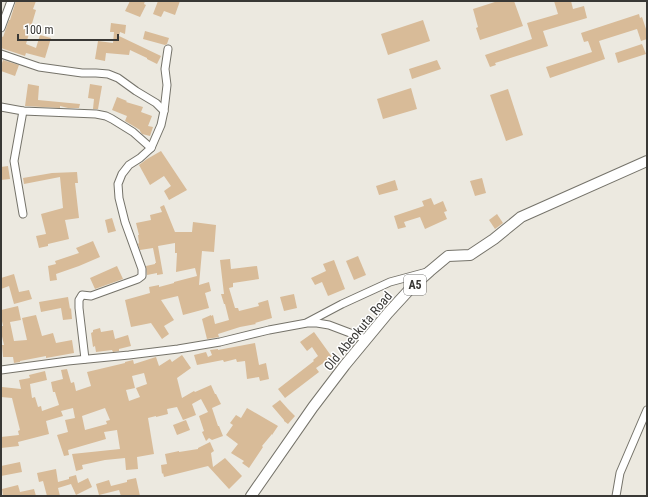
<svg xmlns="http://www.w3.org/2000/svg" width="648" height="497" font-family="'Roboto Condensed',sans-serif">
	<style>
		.building { fill: #d8bb98; fill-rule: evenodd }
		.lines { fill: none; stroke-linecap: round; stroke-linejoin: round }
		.minor-casing { stroke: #75736a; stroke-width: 9 }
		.highway-casing { stroke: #75736a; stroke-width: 12 }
		.minor { stroke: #fff; stroke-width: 7 }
		.highway { stroke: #fff; stroke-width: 10 }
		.labels { text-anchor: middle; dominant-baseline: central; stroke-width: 3; stroke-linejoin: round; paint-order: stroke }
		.shield { fill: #fff; stroke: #747472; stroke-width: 1 }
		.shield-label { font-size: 12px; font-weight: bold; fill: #393835 }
		.street-label { font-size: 13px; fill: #393835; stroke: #fff }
	</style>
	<rect width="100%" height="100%" fill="#ece9e0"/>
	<g class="building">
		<path d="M16 1H36L33 9 36 10 26 44 36 48 40 35 51 38 45 58 26 53 25 56 1 48V36L3 37 9 20H10Z"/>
		<path d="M130 1H145L144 4 146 5 140 17 125 11Z"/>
		<path d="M158 1H180L175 15 164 11 161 17 153 14Z"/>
		<path d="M498 1H514L523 26 480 40 476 28 478 27 473 9Z"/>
		<path d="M554 1H571L573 9 584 6 587 18 543 31 548 46 495 63 496 65 490 67 485 55 532 39 527 23 558 14Z"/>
		<path d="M639 14 640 18 642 17 647 32V39L641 41 637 29 599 41 605 59 550 78 546 67 592 52 588 41 584 42 581 33Z"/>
		<path d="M423 20 430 41 388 55 381 34Z"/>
		<path d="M111 23 126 25 125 34 120 32 119 36 161 56 157 64 147 59V58L130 50 129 55 106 53 105 61 95 59 98 41 113 43 114 32H110Z"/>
		<path d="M145 31 169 38 167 44 165 45 143 39Z"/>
		<path d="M642 44 646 54 618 63 615 53Z"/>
		<path d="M3 60 19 65 15 76 1 71V66Z"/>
		<path d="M437 60 441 69 412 79 409 69Z"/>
		<path d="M28 84 39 86 38 100 80 104 79 108H68L60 106V108L25 106Z"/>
		<path d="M90 84 102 86 98 109H93L94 99 88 98Z"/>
		<path d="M411 88 417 109 383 119 377 99Z"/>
		<path d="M508 89 523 135 506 141 490 95Z"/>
		<path d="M117 97 127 101 126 102 143 107 141 112 152 116 148 126 153 127 150 136 142 134 140 131V130L125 121 127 116 112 110Z"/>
		<path d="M161 151 187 190 169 200 164 191 171 186 164 176 150 185 139 165 147 159Z"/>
		<path d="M8 166 10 179 1 180V167Z"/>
		<path d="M77 172 78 183H75L79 218 65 220 69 239 48 244V246L39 248 36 236 46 234 41 214 63 208 60 177 24 184 23 178 52 173Z"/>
		<path d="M482 178 486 193 475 196 470 181Z"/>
		<path d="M395 180 398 190 379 195 376 186Z"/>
		<path d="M431 198 434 205 443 201 447 211 444 212 447 219 425 229 420 217 404 222 406 227 398 229 394 216 424 206 422 201Z"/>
		<path d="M164 205 175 232H192L193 222 216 225 214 252 202 251 199 285 209 282 211 291 205 293 209 308 183 315 178 296 161 300 174 320 164 326 169 334 162 339 151 323 131 327 125 300 150 293 149 287 159 285V287L174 283V282L197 276 195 268 176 272 177 253H175V243L158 246 163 274 157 275V273L147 275 146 266 155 264V263H156L153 248 140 250 138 244 139 243 138 235H139L136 223 151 220 150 215 162 212 160 207Z"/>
		<path d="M497 214 503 223 495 229 489 220Z"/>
		<path d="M112 218 116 231 108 233 105 220Z"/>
		<path d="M93 241 100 257 79 266 56 274 57 280 50 281 48 266 56 264 55 261 79 253 76 248Z"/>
		<path d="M358 256 366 275 354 280 346 261Z"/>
		<path d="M230 259 231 269 257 266 259 279 233 283V287L229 288 235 308H238L239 311 259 306 258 303 268 300 272 318 255 323 256 324 240 327 218 334 219 337 207 339 202 319 211 315V316L213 315 215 324 229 320 225 304H224L221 294H224L220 260Z"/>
		<path d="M334 260 345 289 328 296 322 282 315 285 311 278 326 271 323 264Z"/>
		<path d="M117 266 123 279 95 289 90 278Z"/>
		<path d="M14 274 19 292 29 290 32 299 14 304 9 286 1 289V278Z"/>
		<path d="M294 294 297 308 284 311 280 297Z"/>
		<path d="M68 297 70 309 71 308 72 319 63 320 61 308 41 312 39 302Z"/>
		<path d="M18 306 21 320 10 322 14 341 27 340 22 318 36 315 42 336 53 333 56 343 72 340 74 353 46 358V356L20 361V362L14 363 13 357H3L2 345H4L1 332V326H3L1 316V310Z"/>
		<path d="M100 328 101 332 113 330 115 339 128 335 131 346 119 349V351L113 352 112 350 96 352 95 346 93 347 91 333 93 332V330Z"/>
		<path d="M314 332 332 357 316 368 319 372 285 398 278 389 314 361 313 360 318 356 312 347 307 351 300 342Z"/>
		<path d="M255 343 259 365 266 363 269 379 260 381 259 377 247 379 245 361 237 362 236 359 224 362 223 360 197 365 194 355 206 352 208 357 212 355 210 350 218 349V350Z"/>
		<path d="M182 355 191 368 177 378 182 398 194 391 195 392 211 385 215 394H216L221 404 212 408 218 426H219L223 436 212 440 209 438 206 441 202 432 204 431 199 416 208 412 201 399 192 404 196 415 183 420 177 407 167 409 168 414 156 417V416L148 418 154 454 137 457 138 469 126 470 125 458 105 460 82 465 83 469 76 471 72 454 120 449 117 430 104 432 106 439 68 450 69 455 64 456 57 435 68 432 65 420 75 418 73 408 61 411 63 416 46 421 49 434 18 442 19 446 1 448V437L19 435 18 431 20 430 12 398 1 397 2 387 21 389 19 380 30 378 29 375 45 371 47 380 30 384 32 398 35 397 38 407 41 406 42 411 59 405 55 392H53L51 382 63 379 61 370 67 369 71 383 74 382 76 391 91 386 87 372 125 363V362L133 360 134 364 156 357 159 366 170 359 172 362ZM144 373 147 384 136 388 140 397 129 401 126 390 135 388 132 376ZM105 408 110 420 106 421 107 424 85 430 82 416Z"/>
		<path d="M280 400 288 409 295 416 288 424 284 421V420L272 406Z"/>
		<path d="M247 408 278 426 272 435V434L262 446 263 447 249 468 242 463 244 461 231 453 238 444 226 435 233 425 230 423 236 415 241 418Z"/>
		<path d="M186 420 190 430 177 435 173 425Z"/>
		<path d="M210 442 214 451 211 453 213 467 225 458 242 476 229 489 208 466 164 477 163 473 162 474 161 465 167 464 165 454 179 451V452L198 449V448Z"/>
		<path d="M20 462 22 472 1 476V466Z"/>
		<path d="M56 469 58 482 69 479V477L76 475 78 483 88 478 92 487 76 495 71 484 58 488 60 496H47L43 481 39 482 37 473Z"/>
		<path d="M136 478 140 496H121L119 490 99 495 96 484 109 480 111 486 127 482V480Z"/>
		<path d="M18 485 20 492 34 489 36 496H3L2 489Z"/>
	</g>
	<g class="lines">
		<g class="minor-casing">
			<g id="minor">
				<path d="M1 28 11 1"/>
				<path d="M1 54 39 67 82 73H96L108 74 118 78 136 91 156 103 164 111"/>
				<path d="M1 107 23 111 96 114 106 116 112 119 133 132 151 148"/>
				<path d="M23 214 14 161 23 111"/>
				<path d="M308 322 342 304 390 282 427 272"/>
				<path d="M85 359 79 308V300L82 295 91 296 138 279 142 276V269L125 222 119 198 118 184 122 174 129 165 140 158 151 148 161 125 164 111 167 85 165 69 168 49"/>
				<path d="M1 370 68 361 129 355 178 349 220 342 269 330 307 323H317L329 325 366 339"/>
				<path d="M616 496 620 473 647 410"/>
			</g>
		</g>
		<g class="highway-casing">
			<path id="highway" d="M251 496 313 407 345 365 388 313 411 288 430 271 448 256 470 255 494 239 521 217 647 161"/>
		</g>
		<use href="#minor" class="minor"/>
		<use href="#highway" class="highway"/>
	</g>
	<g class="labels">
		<rect class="shield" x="404" y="275" width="22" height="20" rx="3"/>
		<g class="shield-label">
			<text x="415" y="285">A5</text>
		</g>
		<g class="street-label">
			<text transform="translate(358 331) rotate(-50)">Old Abeokuta Road</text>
		</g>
	</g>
	<rect width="648" height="497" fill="none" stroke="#393835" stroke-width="4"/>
	<path d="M18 34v6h100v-6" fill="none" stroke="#393835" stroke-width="2"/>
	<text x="24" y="34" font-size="12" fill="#393835" stroke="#ffffff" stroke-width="3" paint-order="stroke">100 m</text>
</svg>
